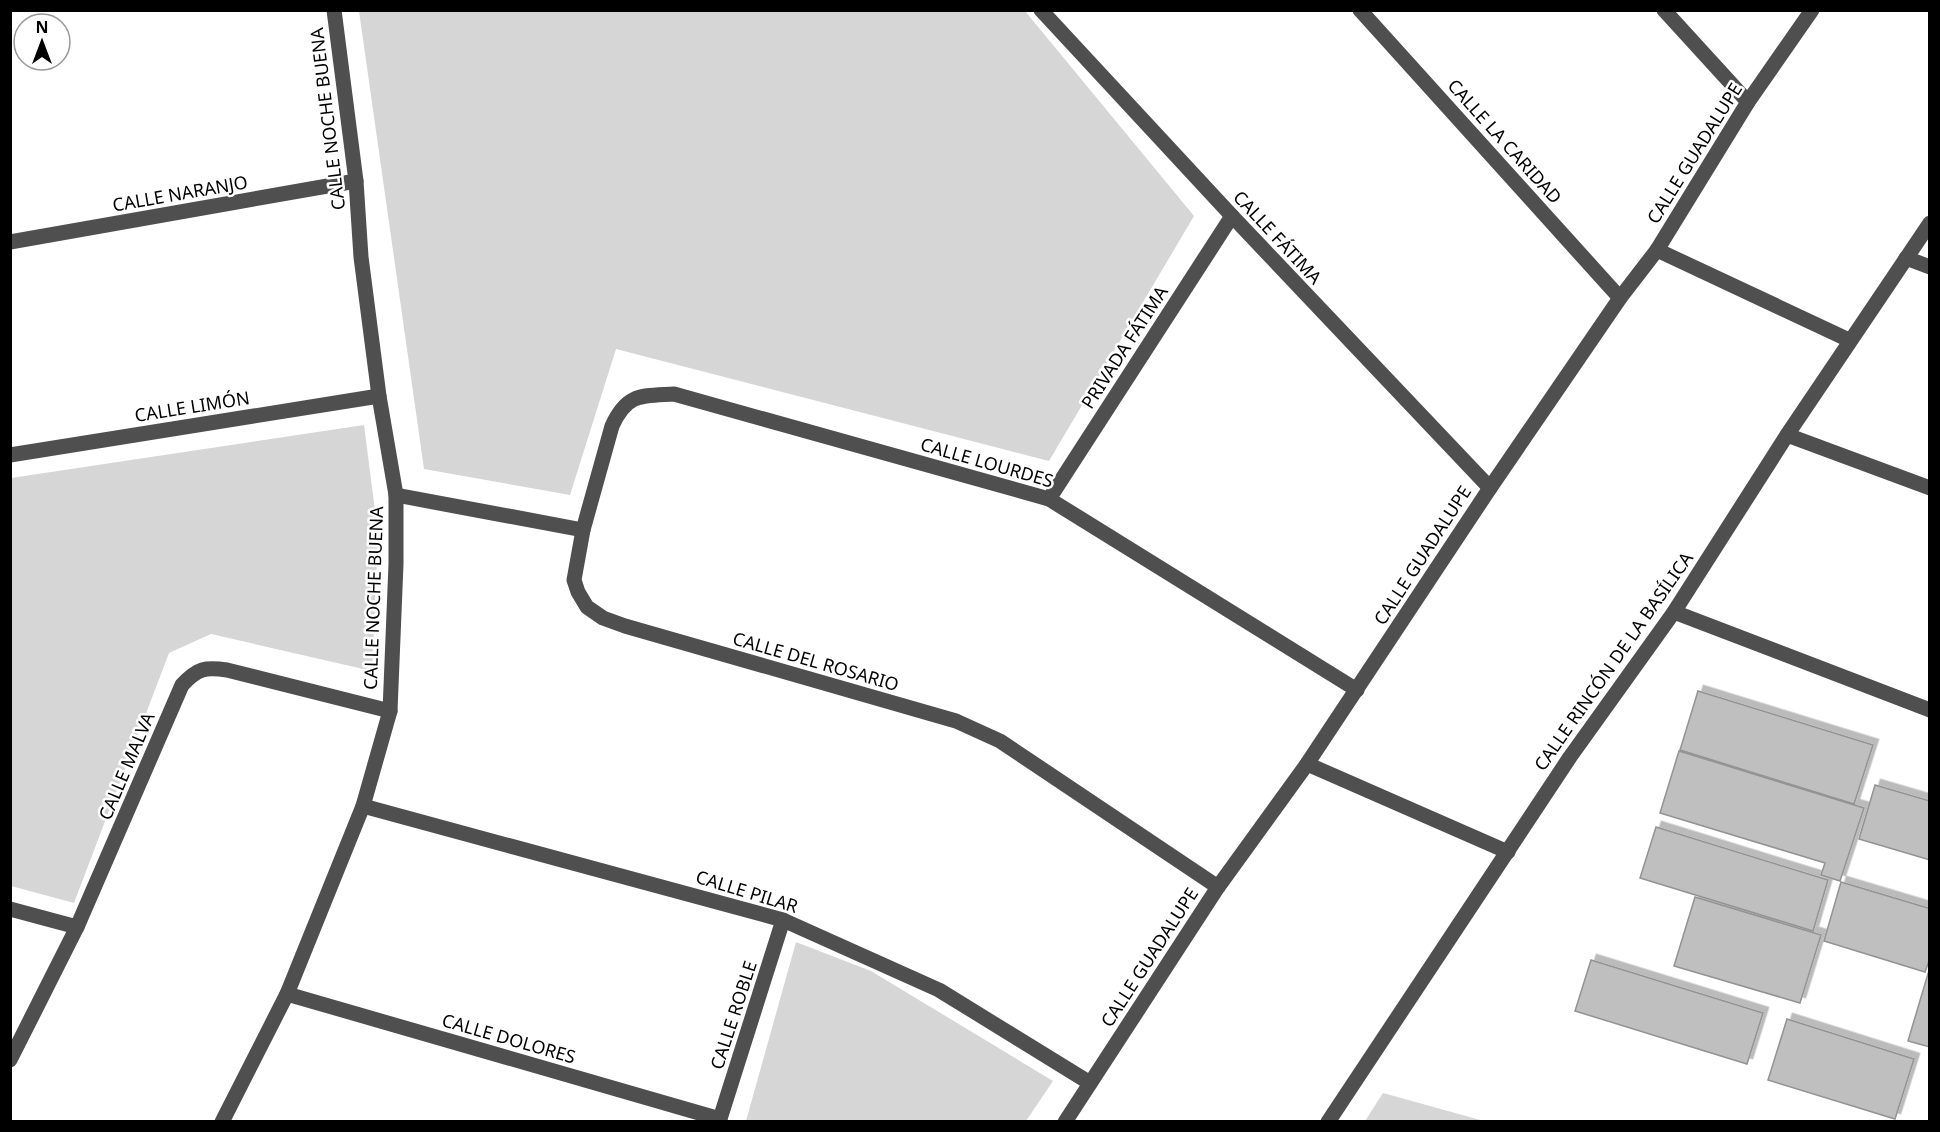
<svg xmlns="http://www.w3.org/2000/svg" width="1940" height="1132" font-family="'Noto Sans',sans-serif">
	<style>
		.green { fill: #d6d6d6 }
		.building { fill: #bfbfbf; stroke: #939393; stroke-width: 1.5; filter: url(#shadow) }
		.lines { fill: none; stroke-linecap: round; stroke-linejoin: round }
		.minor { stroke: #4f4f4f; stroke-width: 15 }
		.labels { text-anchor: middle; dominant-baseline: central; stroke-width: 5; stroke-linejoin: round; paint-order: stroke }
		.street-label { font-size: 18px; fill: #000; stroke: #fff }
	</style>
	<defs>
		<filter id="shadow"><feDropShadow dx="5.5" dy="-5.5" stdDeviation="0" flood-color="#0004"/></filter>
	</defs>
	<rect width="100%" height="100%" fill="#fff"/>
	<g class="green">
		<path d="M359 11H1025L1194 216 1049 461 616 349 570 495 424 469Z"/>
		<path d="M364 425 378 534 372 671 211 634 169 653 74 903 11 886V478Z"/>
		<path d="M796 942 871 971 1053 1081 1026 1121H746Z"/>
		<path d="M1383 1093 1484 1121H1365Z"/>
	</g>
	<g class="building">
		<path d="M1698 691 1873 745 1854 804 1680 750Z"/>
		<path d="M1679 751 1864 808 1840 881 1821 875 1825 863 1660 813Z"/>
		<path d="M1875 785 1930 801V860L1859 839Z"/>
		<path d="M1656 827 1828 880 1813 931 1640 878Z"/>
		<path d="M1841 882 1928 908 1930 902V958L1925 972 1824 941Z"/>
		<path d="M1695 897 1821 935 1800 1003 1674 966Z"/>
		<path d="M1591 960 1763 1013 1747 1064 1575 1011Z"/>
		<path d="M1930 967V1047L1908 1041Z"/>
		<path d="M1787 1019 1914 1059 1895 1119 1768 1080Z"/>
	</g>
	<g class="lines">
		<g class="minor">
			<path d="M1041 10 1232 216 1490 488"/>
			<path d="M1360 10 1620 298"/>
			<path d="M1664 10 1748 102"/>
			<path d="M10 242 356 181"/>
			<path d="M1657 250 1849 340"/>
			<path d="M1906 258 1930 267"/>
			<path d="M1787 435 1930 488"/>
			<path d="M10 455 379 396"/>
			<path d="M396 495 583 530"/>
			<path d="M1049 499 1232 216"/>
			<path d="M1674 612 1930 710"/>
			<path d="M1307 764 1508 852"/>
			<path d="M363 806 783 920 939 990 1090 1083"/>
			<path d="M1218 887 1000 741 956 721 625 626 603 618 587 607 578 592 574 580 583 530 612 426C627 393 641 396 674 394L1049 499 1357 690"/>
			<path d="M10 909 77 927"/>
			<path d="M287 994 720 1119"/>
			<path d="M10 1060 77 927 182 685C198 668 205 667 227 670L390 711"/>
			<path d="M222 1122 287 994 363 806 390 711 396 564V495L379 396 361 257 356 181 334 10"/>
			<path d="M719 1122 783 920"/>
			<path d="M1065 1122 1218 887 1307 764 1490 488 1620 298 1657 250 1748 102 1812 10"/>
			<path d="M1328 1122 1570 757 1674 612 1787 435 1930 223"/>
		</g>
	</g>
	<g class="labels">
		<g class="street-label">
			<text transform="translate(327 119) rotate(-97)">CALLE NOCHE BUENA</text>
			<text transform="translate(1505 141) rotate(48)">CALLE LA CARIDAD</text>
			<text transform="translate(1694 153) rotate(-58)">CALLE GUADALUPE</text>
			<text transform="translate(180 193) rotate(-10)">CALLE NARANJO</text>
			<text transform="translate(1278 237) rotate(47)">CALLE FÁTIMA</text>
			<text transform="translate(1124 347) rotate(-57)">PRIVADA FÁTIMA</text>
			<text transform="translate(192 406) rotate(-9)">CALLE LIMÓN</text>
			<text transform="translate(987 462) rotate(16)">CALLE LOURDES</text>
			<text transform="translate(1422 555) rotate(-57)">CALLE GUADALUPE</text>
			<text transform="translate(373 598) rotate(-88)">CALLE NOCHE BUENA</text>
			<text transform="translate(816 661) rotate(16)">CALLE DEL ROSARIO</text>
			<text transform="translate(1613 661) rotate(-55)">CALLE RINCÓN DE LA BASÍLICA</text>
			<text transform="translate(126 766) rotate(-67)">CALLE MALVA</text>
			<text transform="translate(747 891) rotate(17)">CALLE PILAR</text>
			<text transform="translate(1149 957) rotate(-57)">CALLE GUADALUPE</text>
			<text transform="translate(733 1015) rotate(-72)">CALLE ROBLE</text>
			<text transform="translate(509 1038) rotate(16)">CALLE DOLORES</text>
		</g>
	</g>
	<rect width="1940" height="1132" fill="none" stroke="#000000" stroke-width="24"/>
	<g transform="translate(42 42)"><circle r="28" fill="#ffffff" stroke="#999999" stroke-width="1.5"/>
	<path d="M0-4.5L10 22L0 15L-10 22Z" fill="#000000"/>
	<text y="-9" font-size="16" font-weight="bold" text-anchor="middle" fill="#000000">N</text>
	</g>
</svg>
